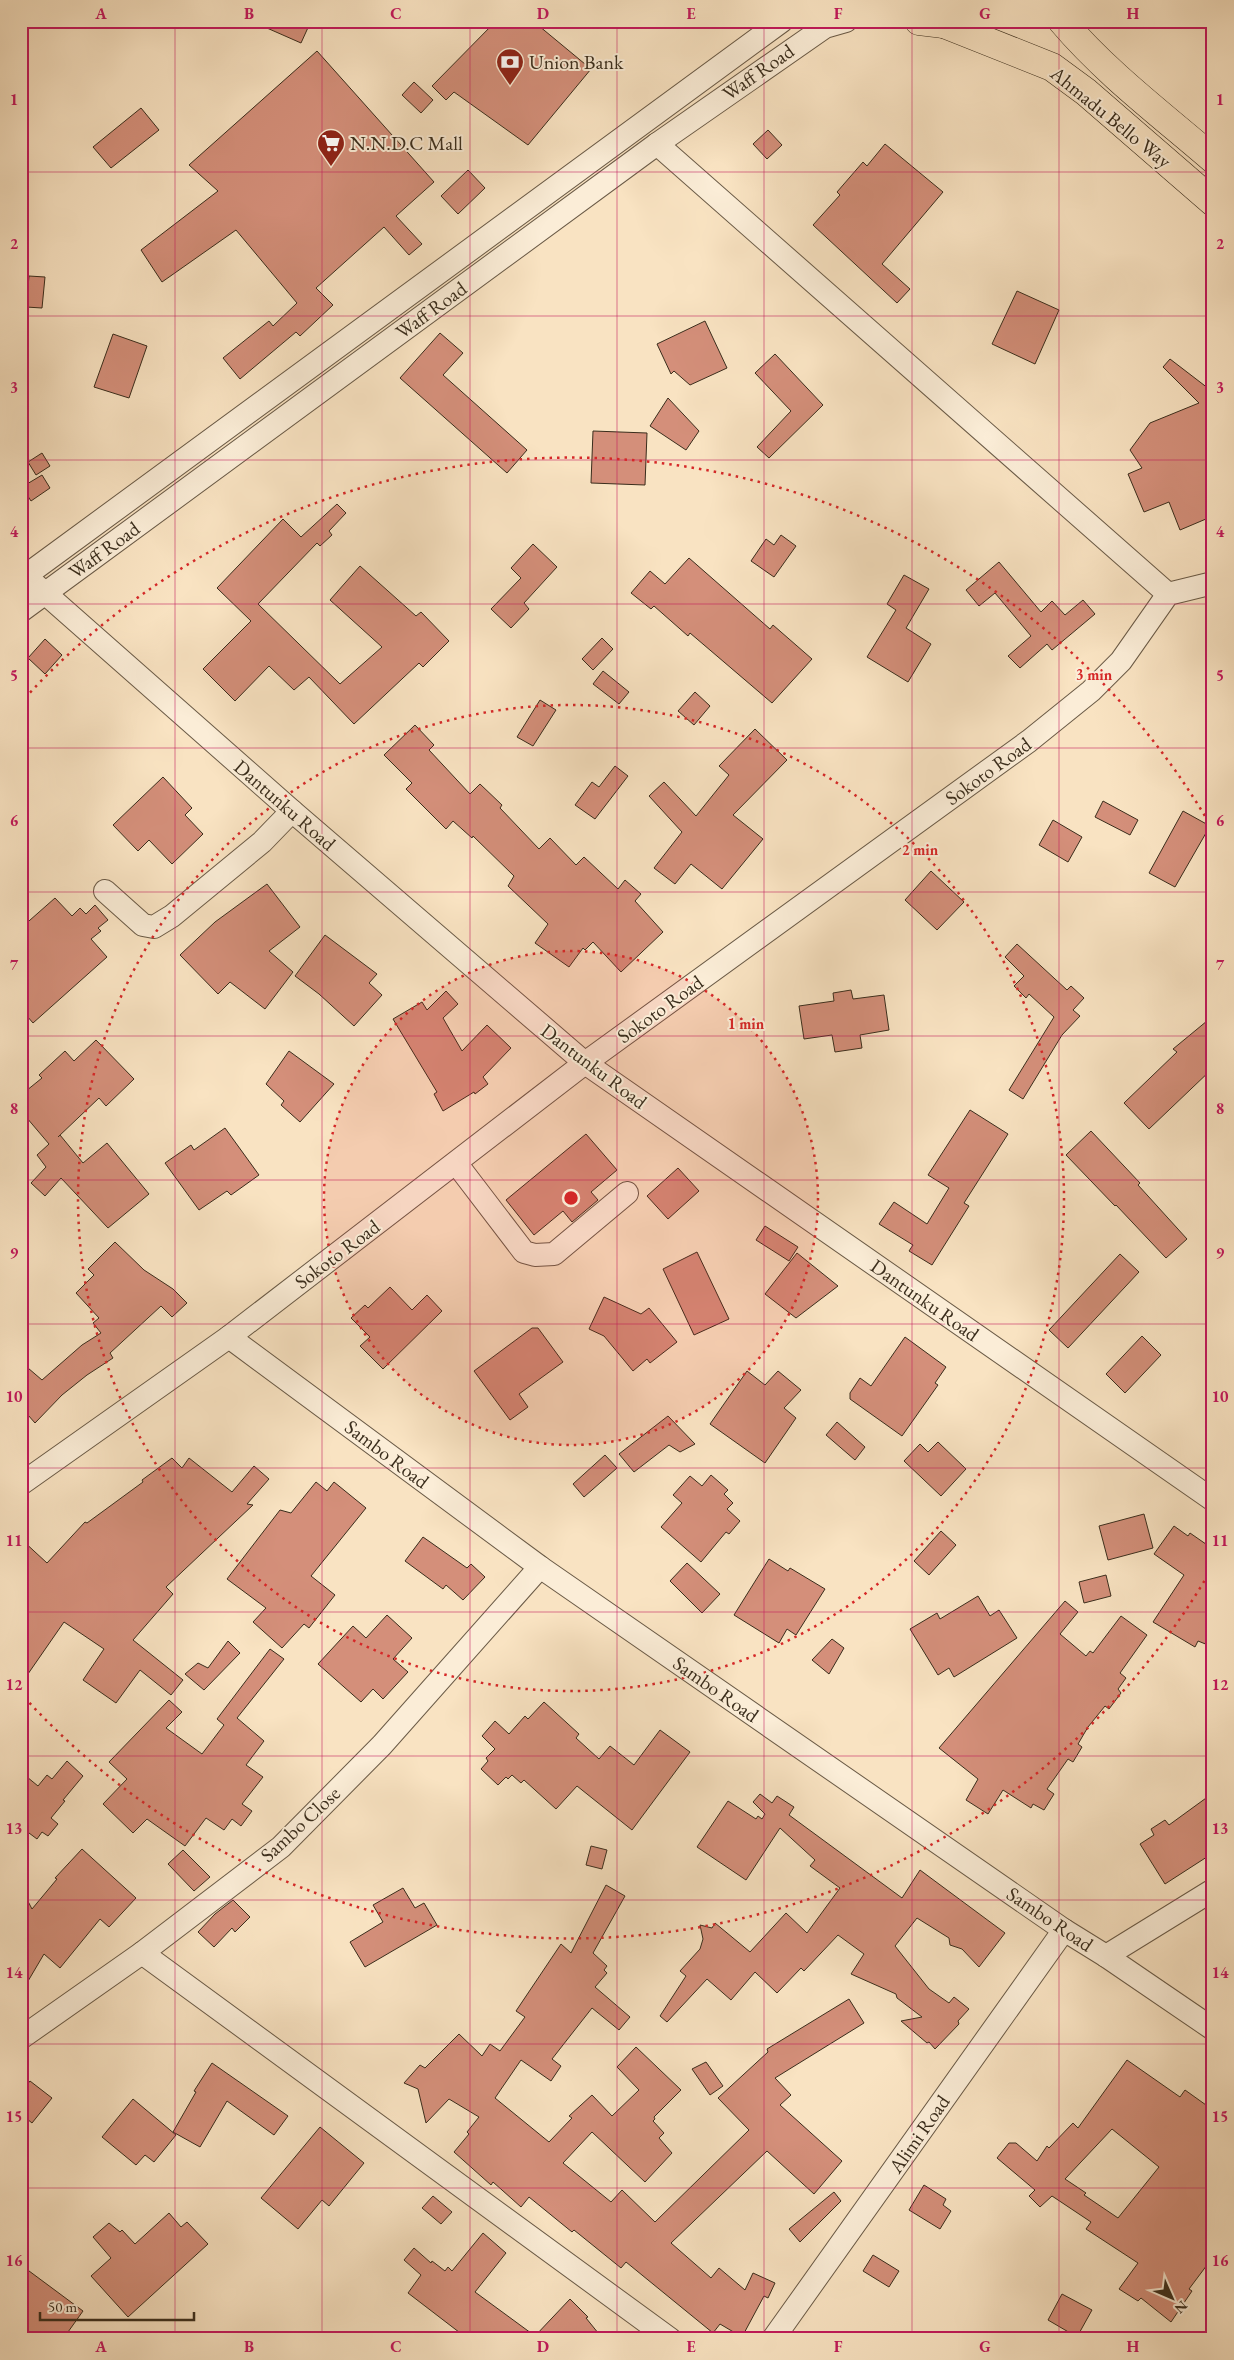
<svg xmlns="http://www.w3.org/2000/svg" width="1234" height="2360" font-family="'EB Garamond',serif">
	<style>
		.building { fill: #d48f7a; stroke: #3a2d1c; fill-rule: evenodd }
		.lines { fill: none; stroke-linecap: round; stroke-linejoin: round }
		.minor-casing { stroke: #6a5a46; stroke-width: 24 }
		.major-casing { stroke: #3a2d1c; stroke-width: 29 }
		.minor { stroke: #fbedd7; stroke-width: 22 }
		.major { stroke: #f9e3c2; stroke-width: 28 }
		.grid { fill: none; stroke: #c2185b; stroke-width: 1; stroke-opacity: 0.55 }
		.ring { fill: none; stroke: #d62828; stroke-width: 2.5; stroke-dasharray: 2.5 5 }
		.labels { text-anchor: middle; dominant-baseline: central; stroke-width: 4; stroke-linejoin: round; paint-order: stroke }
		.poi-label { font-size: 20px; fill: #3a2d1c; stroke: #fbedd7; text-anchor: start }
		.street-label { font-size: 20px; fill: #3a2d1c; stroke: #fbedd7 }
		.centre { fill: #d62828; stroke: #fbedd7; stroke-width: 2.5 }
		.ring-label { font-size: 15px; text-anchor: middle; font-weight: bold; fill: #d62828; stroke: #fbedd7; stroke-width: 4; stroke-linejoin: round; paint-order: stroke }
		.neatline { fill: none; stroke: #c2185b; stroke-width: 2 }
		.grid-label { font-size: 16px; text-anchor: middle; font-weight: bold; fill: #c2185b }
	</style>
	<rect width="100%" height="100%" fill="#f9e3c2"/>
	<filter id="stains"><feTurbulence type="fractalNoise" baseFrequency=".004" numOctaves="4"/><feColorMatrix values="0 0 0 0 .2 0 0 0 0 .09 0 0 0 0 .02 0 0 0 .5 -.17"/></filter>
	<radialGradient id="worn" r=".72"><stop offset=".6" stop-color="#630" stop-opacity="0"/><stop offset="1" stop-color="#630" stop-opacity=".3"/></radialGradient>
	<g class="building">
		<path d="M251 21H311L301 43Z"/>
		<path d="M496 21H533L591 69 528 145 454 92 446 100 432 86Z"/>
		<path d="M317 51 434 182 396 216 422 244 409 255 384 227 316 288 333 305 300 336 296 332 240 379 223 358 269 321 273 326 297 303 236 230 162 282 141 250 218 191 189 165Z"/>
		<path d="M414 82 433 100 421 113 402 95Z"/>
		<path d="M141 108 159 130 111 168 93 147Z"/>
		<path d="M768 130 782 145 767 159 753 144Z"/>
		<path d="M885 144 943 192 882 264 910 289 897 303 813 225 840 195 837 192 863 162 867 166Z"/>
		<path d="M468 170 485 188 458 214 441 196Z"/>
		<path d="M29 276 45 277 42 308 26 307Z"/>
		<path d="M1017 291 1059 310 1035 364 992 344Z"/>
		<path d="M705 321 727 368 690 385 674 371 671 374 657 344Z"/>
		<path d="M440 333 463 353 443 375 527 450 507 473 400 378Z"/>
		<path d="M113 334 147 346 129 398 94 387Z"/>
		<path d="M775 354 823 405 769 458 757 447 791 411 755 373Z"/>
		<path d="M1170 359 1213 392V516L1180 530 1169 502 1144 512 1128 474 1142 468 1130 450 1150 423 1199 403 1163 367Z"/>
		<path d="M668 398 699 431 686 450 650 426Z"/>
		<path d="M593 431 647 433 645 485 591 483Z"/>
		<path d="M42 453 50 466 36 475 28 462Z"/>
		<path d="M42 475 50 488 31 501 22 487Z"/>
		<path d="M337 504 346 513 329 531 332 535 320 546 317 543 258 604 340 684 382 647 330 600 360 566 416 616 421 612 449 641 423 667 419 663 354 724 309 677 294 690 269 666 235 701 203 669 251 621 217 588 283 519 301 537Z"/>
		<path d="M781 535 796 546 774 577 751 561 766 539 774 545Z"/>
		<path d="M533 544 557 567 524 603 529 609 511 628 491 609 521 578 511 568Z"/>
		<path d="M689 558 770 629 773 625 812 659 772 703 690 633 688 636 654 606 651 609 631 593 650 571 665 584Z"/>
		<path d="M999 562 1041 612 1052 601 1065 615 1083 600 1095 614 1052 650 1047 644 1020 668 1008 656 1031 636 995 593 979 606 966 590Z"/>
		<path d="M904 575 929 589 906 628 931 644 908 682 867 657 896 610 887 604Z"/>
		<path d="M602 638 613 649 593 670 582 659Z"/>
		<path d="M45 639 62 655 45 674 28 658Z"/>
		<path d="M603 671 629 692 619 704 593 684Z"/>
		<path d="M695 692 710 706 694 725 678 711Z"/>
		<path d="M540 700 556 710 533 746 517 737Z"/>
		<path d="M415 725 434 745 429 750 470 794 480 784 502 805 500 808 539 849 550 838 576 865 584 857 618 889 625 880 641 894 635 901 663 932 621 972 593 942 585 950 583 948 569 967 535 943 548 924 508 886 514 876 473 836 472 838 453 821 446 829 406 789 412 783 384 755Z"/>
		<path d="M755 729 787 760 733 815 763 839 722 889 691 864 675 884 654 868 682 832 649 796 664 782 696 816 729 775 719 766Z"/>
		<path d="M615 766 628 776 595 819 575 805 592 782 599 787Z"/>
		<path d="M163 777 192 808 185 815 203 834 172 864 149 840 138 851 113 825Z"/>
		<path d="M1103 801 1138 820 1130 835 1095 817Z"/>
		<path d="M1183 811 1210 826 1175 887 1149 873Z"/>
		<path d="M1053 820 1082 837 1068 862 1039 845Z"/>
		<path d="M931 871 964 902 937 930 905 900Z"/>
		<path d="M267 884 300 927 269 951 293 972 265 1009 230 982 218 994 180 955 215 922Z"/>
		<path d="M55 898 72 916 80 908 86 914 95 905 108 920 98 928 101 931 91 939 107 957 33 1023 21 1009V928Z"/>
		<path d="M325 935 377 974 369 983 382 995 354 1026 319 994 295 976Z"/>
		<path d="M1017 944 1067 990 1071 986 1084 998 1073 1010 1080 1016 1062 1035 1023 1099 1009 1090 1054 1017 1029 994 1026 998 1014 986 1024 976 1005 957Z"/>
		<path d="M851 990 853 999 884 995 889 1030 860 1035 862 1048 835 1052 832 1035 804 1039 799 1006 834 1001 833 993Z"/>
		<path d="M446 991 458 1004 443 1018 462 1051 487 1025 511 1048 483 1077 488 1084 475 1094 474 1092 443 1111 434 1094 437 1092 393 1019 422 1002 427 1010Z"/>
		<path d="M1213 1016V1068L1149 1129 1124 1103 1177 1052 1173 1049Z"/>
		<path d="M96 1040 134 1079 106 1106 99 1098 58 1137 60 1135 83 1163 107 1143 149 1194 108 1228 61 1178 45 1196 31 1183 46 1167 37 1155 49 1144 21 1111V1095L42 1078 39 1075 65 1051 74 1061Z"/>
		<path d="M289 1051 334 1084 300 1122 281 1105 284 1101 266 1084Z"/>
		<path d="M970 1110 1008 1134 964 1203 969 1206 932 1265 909 1251 913 1245 879 1224 894 1202 927 1224 949 1188 928 1175Z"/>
		<path d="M225 1128 259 1175 231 1195 227 1191 199 1210 165 1163 191 1145 194 1150Z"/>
		<path d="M1091 1131 1140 1183 1138 1185 1187 1239 1166 1258 1116 1205 1115 1206 1066 1155Z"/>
		<path d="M586 1134 617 1170 591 1192 598 1200 572 1222 563 1211 534 1235 506 1200Z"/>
		<path d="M678 1168 699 1191 668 1219 647 1196Z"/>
		<path d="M765 1226 798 1247 789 1261 756 1240Z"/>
		<path d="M115 1242 144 1270 173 1289 187 1303 172 1317 161 1306 110 1353 113 1358 87 1375 62 1395 35 1423 21 1407V1362L42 1380 82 1345 101 1333 93 1323 99 1318 76 1293 94 1275 88 1269Z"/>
		<path d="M697 1252 729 1319 694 1335 663 1269Z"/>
		<path d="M797 1253 838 1286 796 1318 765 1294Z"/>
		<path d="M1120 1254 1139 1272 1068 1348 1049 1330Z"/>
		<path d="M390 1287 412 1310 427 1295 442 1311 383 1369 360 1346 370 1337 351 1318 365 1305 368 1308Z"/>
		<path d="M604 1297 641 1314 649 1308 677 1342 650 1363 647 1359 633 1371 604 1336 589 1329Z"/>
		<path d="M532 1328H538L563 1362 519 1394 528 1407 510 1420 474 1371Z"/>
		<path d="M1142 1336 1161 1355 1125 1393 1106 1374Z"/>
		<path d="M905 1337 946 1367 935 1383 938 1385 902 1436 850 1399V1393L860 1378 871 1386Z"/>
		<path d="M747 1371 765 1385 778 1371 801 1390 784 1408 796 1418 765 1463 710 1424Z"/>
		<path d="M668 1416 695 1444 680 1452 669 1445 634 1472 619 1454Z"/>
		<path d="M837 1422 865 1447 855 1460 826 1435Z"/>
		<path d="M938 1442 966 1469 941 1496 904 1461 920 1444 928 1452Z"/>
		<path d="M605 1455 617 1468 584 1497 573 1484Z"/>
		<path d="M172 1458 182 1468 189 1458 232 1492 254 1466 269 1479 247 1504 253 1505 166 1587 173 1594 133 1640 183 1680 171 1695 140 1670 116 1703 83 1680 104 1649 64 1622 21 1684V1539L47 1563 85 1522 87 1523 143 1482 142 1480Z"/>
		<path d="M711 1475 728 1490 724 1494 733 1503 727 1509 740 1521 729 1534 726 1532 701 1562 661 1527 682 1503 673 1495 690 1476 702 1486Z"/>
		<path d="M316 1482 327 1491 334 1482 366 1508 311 1576 335 1595 309 1628 304 1624 282 1648 253 1622 266 1608 227 1579 280 1510 291 1513Z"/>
		<path d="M1144 1514 1153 1548 1108 1560 1099 1526Z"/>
		<path d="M1174 1526 1188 1536 1190 1533 1213 1549V1647L1198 1641 1195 1647 1153 1622 1184 1575 1154 1554Z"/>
		<path d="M941 1531 956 1545 929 1575 914 1561Z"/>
		<path d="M423 1537 467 1568 471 1564 485 1577 463 1600 446 1585 443 1589 405 1561Z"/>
		<path d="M769 1559 788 1571 790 1568 825 1589 796 1635 787 1629 779 1643 734 1615Z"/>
		<path d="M687 1563 720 1594 702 1613 670 1581Z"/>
		<path d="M1106 1575 1111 1596 1084 1603 1079 1582Z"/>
		<path d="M978 1596 990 1616 999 1610 1017 1638 954 1677 949 1668 938 1675 910 1629 937 1613 940 1619Z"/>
		<path d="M1065 1601 1078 1612 1060 1634 1086 1656 1090 1651 1093 1653 1121 1616 1147 1635 1120 1673 1126 1678 1118 1689 1121 1693 1109 1709 1105 1706 1088 1727 1078 1744 1082 1747 1073 1762 1068 1759 1047 1789 1054 1794 1044 1810 1033 1804 1031 1808 1003 1790 988 1814 966 1800 978 1779 939 1748Z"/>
		<path d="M387 1615 412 1638 393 1659 408 1672 383 1699 373 1689 361 1702 318 1664 353 1626 366 1638Z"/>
		<path d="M832 1639 844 1648 829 1674 812 1660Z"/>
		<path d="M228 1641 240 1653 204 1690 185 1674 198 1663 208 1668Z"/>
		<path d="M270 1649 284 1659 237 1718 264 1741 246 1765 263 1777 242 1804 252 1811 241 1826 232 1819 224 1830 206 1818 185 1846 147 1819 133 1833 103 1804 127 1779 109 1762 169 1700 182 1712 166 1728 202 1754 224 1725 217 1719Z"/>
		<path d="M544 1702 579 1734 576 1738 599 1759 610 1746 634 1765 660 1730 690 1752 632 1830 577 1786 556 1809 524 1780 521 1783 512 1775 508 1779 506 1777 498 1785 481 1769 488 1761 486 1758 495 1749 482 1736 495 1721 509 1734 525 1716 528 1719Z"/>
		<path d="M67 1761 83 1776 63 1800 65 1801 51 1818 58 1824 48 1836 42 1832 37 1839 21 1827V1772L38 1786 47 1775 52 1779Z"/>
		<path d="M1213 1793V1853L1165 1884 1140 1844 1154 1835 1151 1829 1165 1820 1169 1825Z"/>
		<path d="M760 1794 772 1803 777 1796 794 1807 789 1815 902 1898 920 1870 1005 1933 979 1967 962 1949 950 1945 949 1938 917 1918 895 1946 929 1989 949 2003 954 1997 969 2009 958 2021 959 2024 935 2049 929 2042 927 2043 901 2021 922 2017 897 1998 896 1994 851 1974 864 1954 838 1935 804 1971 801 1968 777 1993 755 1972 731 2000 707 1979 667 2022 660 2016 686 1976 680 1971 700 1949 703 1939 700 1925 712 1928 715 1923 750 1952 786 1913 807 1933 840 1888 810 1866 815 1860 780 1828 746 1880 697 1847 728 1801 756 1819 758 1816 762 1819 765 1814 753 1802Z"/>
		<path d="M591 1846 607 1850 602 1869 586 1865Z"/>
		<path d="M82 1849 136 1898 109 1927 100 1919 60 1968 44 1954 21 1993V1888L32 1909 57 1879 55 1878Z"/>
		<path d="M183 1850 210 1877 194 1891 168 1864Z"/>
		<path d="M606 1885 625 1896 593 1953 607 1966 604 1970 607 1973 595 1987 630 2017 619 2030 592 2008 552 2059 561 2066 551 2081 521 2060 495 2098 549 2142 572 2118 569 2116 592 2095 612 2116 639 2090 617 2067 636 2047 681 2090 654 2117 655 2119 653 2121 664 2133 659 2138 672 2153 645 2182 592 2132 563 2163 611 2202 622 2190 655 2222 749 2130 718 2098 768 2052 767 2049 849 1999 864 2023 775 2078 791 2095 780 2105 842 2161 814 2194 767 2151 671 2243 711 2278 719 2268 745 2290 753 2273 775 2283 768 2298 764 2296 742 2337 720 2324 713 2333 626 2262 621 2268 574 2230 572 2232 529 2197 521 2207 493 2182 491 2185 454 2152 469 2134 467 2132 479 2117 449 2099 426 2123 418 2089 404 2083 420 2065 425 2068 459 2034 482 2056 490 2044 500 2051 525 2017 516 2011 561 1944 571 1953Z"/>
		<path d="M403 1888 415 1908 424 1903 437 1925 365 1967 350 1942 383 1922 373 1905Z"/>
		<path d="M233 1900 250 1917 235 1932 232 1928 214 1947 198 1932 215 1914Z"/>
		<path d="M1127 2060 1180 2097 1185 2090 1213 2110V2257L1189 2289 1192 2291 1171 2322 1141 2298 1138 2301 1119 2289 1138 2263 1086 2229 1091 2222 1052 2196 1040 2207 1029 2196 1035 2190 997 2158 1009 2143H1016L1037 2161 1047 2146 1049 2148 1073 2123 1078 2128ZM1112 2129 1159 2167 1118 2218 1084 2195 1086 2193 1065 2179Z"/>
		<path d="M706 2062 723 2086 710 2095 692 2069Z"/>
		<path d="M212 2063 288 2116 274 2135 227 2101 200 2147 173 2132 196 2092 194 2091Z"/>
		<path d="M30 2081 52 2098 32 2123 21 2114V2092Z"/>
		<path d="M133 2099 176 2135 154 2162 145 2155 136 2165 102 2137Z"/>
		<path d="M320 2127 364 2163 329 2206 322 2200 298 2229 261 2198Z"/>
		<path d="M924 2185 946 2199 943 2205 951 2211 940 2229 909 2210Z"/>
		<path d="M834 2192 841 2201 800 2242 789 2229Z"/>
		<path d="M433 2196 452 2212 441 2224 422 2208Z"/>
		<path d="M169 2213 181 2227 187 2222 208 2244 128 2317 91 2276 111 2258 93 2237 109 2223 120 2232 122 2230 135 2244Z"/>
		<path d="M483 2233 506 2253 475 2292 535 2336 570 2299 588 2317 586 2318 603 2339H468L408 2293 421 2275 404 2260 414 2248 431 2263 432 2261 445 2271 448 2267 452 2271Z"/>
		<path d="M873 2255 899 2271 889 2287 863 2271Z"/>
		<path d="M21 2265 83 2311 63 2339H21Z"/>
		<path d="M1062 2294 1092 2310 1077 2337 1048 2320Z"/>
	</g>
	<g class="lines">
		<g class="minor-casing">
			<g id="minor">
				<path d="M657 144 1168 594"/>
				<path d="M21 572 292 811 585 1063 1213 1500"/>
				<path d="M21 579 782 21"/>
				<path d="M21 611 657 144 825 27 846 21"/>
				<path d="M105 891 143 925 154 927 172 916 262 842 292 811"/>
				<path d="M456 1163 524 1252 535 1255 554 1254 627 1193"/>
				<path d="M229 1337 540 1567 1064 1930 1106 1956 1213 2029"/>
				<path d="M21 1484 229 1337 585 1063 1029 741 1091 691 1121 661 1168 594 1213 583"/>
				<path d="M142 1953 670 2339"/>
				<path d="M1106 1956 1213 1890"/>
				<path d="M21 2038 142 1953 281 1847 382 1745 540 1567"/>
				<path d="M773 2339 1064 1930"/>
			</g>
		</g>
		<g class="major-casing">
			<g id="major">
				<path d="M919 21 944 24 956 21"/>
				<path d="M1062 21C1106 73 1162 115 1213 159"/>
				<path d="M944 24 1052 67 1086 92 1213 202"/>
			</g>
		</g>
		<use href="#minor" class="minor"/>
		<use href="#major" class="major"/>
	</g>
	<path class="grid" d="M175 21V2339M322 21V2339M470 21V2339M617 21V2339M764 21V2339M912 21V2339M1059 21V2339M21 172H1213M21 316H1213M21 460H1213M21 604H1213M21 748H1213M21 892H1213M21 1036H1213M21 1180H1213M21 1324H1213M21 1468H1213M21 1612H1213M21 1756H1213M21 1900H1213M21 2044H1213M21 2188H1213"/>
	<circle cx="571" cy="1198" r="247" fill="#d62828" fill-opacity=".12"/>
	<g class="ring">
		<circle cx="571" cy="1198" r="247"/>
		<circle cx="571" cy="1198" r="493"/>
		<path d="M1212 1568A740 740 0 0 1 25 1698M25 698A740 740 0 0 1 1212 828"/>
	</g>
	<defs>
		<g id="bank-pin" transform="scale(1.4375)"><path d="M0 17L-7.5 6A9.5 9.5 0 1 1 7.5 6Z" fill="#8f2418" stroke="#fbedd7"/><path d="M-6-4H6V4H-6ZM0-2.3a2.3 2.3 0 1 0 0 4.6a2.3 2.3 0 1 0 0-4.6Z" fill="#fff"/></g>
		<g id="supermarket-pin" transform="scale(1.4375)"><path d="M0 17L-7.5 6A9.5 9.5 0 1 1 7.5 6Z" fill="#8f2418" stroke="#fbedd7"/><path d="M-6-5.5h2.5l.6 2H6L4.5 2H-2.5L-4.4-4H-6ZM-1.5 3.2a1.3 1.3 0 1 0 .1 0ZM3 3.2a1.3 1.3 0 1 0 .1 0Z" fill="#fff"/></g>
	</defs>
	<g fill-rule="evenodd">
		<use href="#bank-pin" x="510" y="62"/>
		<use href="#supermarket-pin" x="331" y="143"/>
	</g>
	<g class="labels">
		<g class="poi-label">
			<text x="529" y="62">Union Bank</text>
			<text x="350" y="143">N.N.D.C Mall</text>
		</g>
		<g class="street-label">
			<text transform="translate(758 72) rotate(-35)">Waff Road</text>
			<text transform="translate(1111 117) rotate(39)">Ahmadu Bello Way</text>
			<text transform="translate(431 310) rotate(-36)">Waff Road</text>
			<text transform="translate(104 550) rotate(-36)">Waff Road</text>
			<text transform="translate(988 771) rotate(-36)">Sokoto Road</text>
			<text transform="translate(285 805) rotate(41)">Dantunku Road</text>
			<text transform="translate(660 1009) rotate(-36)">Sokoto Road</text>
			<text transform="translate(594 1066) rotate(37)">Dantunku Road</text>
			<text transform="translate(337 1254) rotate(-37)">Sokoto Road</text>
			<text transform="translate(925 1300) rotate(35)">Dantunku Road</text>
			<text transform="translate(387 1454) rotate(37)">Sambo Road</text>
			<text transform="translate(716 1689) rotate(35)">Sambo Road</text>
			<text transform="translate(300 1824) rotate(-43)">Sambo Close</text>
			<text transform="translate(1050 1919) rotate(34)">Sambo Road</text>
			<text transform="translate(919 2134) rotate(-55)">Alimi Road</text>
		</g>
	</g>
	<circle cx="571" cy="1198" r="8" class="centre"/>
	<g class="ring-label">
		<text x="1094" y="680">3 min</text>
		<text x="920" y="855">2 min</text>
		<text x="746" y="1029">1 min</text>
	</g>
	<rect width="1234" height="2360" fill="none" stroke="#f9e3c2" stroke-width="55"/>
	<g transform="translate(1172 2298) rotate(135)" stroke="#fbedd7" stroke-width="4" paint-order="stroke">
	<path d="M0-4L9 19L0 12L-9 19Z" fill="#3a2d1c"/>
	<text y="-8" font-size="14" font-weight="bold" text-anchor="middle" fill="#3a2d1c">N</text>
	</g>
	<path d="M40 2312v8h154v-8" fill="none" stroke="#3a2d1c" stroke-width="2.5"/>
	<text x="48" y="2312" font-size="15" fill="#3a2d1c" stroke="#fbedd7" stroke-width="4" paint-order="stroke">50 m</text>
	<rect x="28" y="28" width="1178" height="2304" class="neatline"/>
	<g class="grid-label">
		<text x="101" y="19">A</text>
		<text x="249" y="19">B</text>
		<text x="396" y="19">C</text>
		<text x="543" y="19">D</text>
		<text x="691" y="19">E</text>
		<text x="838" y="19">F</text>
		<text x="985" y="19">G</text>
		<text x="1133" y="19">H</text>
		<text x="14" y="105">1</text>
		<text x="1220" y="105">1</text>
		<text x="14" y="249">2</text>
		<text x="1220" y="249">2</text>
		<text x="14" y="393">3</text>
		<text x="1220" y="393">3</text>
		<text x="14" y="537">4</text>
		<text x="1220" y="537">4</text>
		<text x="14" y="681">5</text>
		<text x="1220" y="681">5</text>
		<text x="14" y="826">6</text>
		<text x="1220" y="826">6</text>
		<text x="14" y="970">7</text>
		<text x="1220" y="970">7</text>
		<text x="14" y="1114">8</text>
		<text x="1220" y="1114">8</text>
		<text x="14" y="1258">9</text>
		<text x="1220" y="1258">9</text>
		<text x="14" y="1402">10</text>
		<text x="1220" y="1402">10</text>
		<text x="14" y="1546">11</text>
		<text x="1220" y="1546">11</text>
		<text x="14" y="1690">12</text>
		<text x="1220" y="1690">12</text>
		<text x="14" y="1834">13</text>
		<text x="1220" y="1834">13</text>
		<text x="14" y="1978">14</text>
		<text x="1220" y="1978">14</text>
		<text x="14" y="2122">15</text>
		<text x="1220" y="2122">15</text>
		<text x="14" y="2266">16</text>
		<text x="1220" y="2266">16</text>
		<text x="101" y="2352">A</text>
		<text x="249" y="2352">B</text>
		<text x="396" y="2352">C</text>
		<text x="543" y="2352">D</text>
		<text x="691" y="2352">E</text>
		<text x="838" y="2352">F</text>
		<text x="985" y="2352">G</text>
		<text x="1133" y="2352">H</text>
	</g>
	<rect width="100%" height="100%" filter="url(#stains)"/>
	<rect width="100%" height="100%" fill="url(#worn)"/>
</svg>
